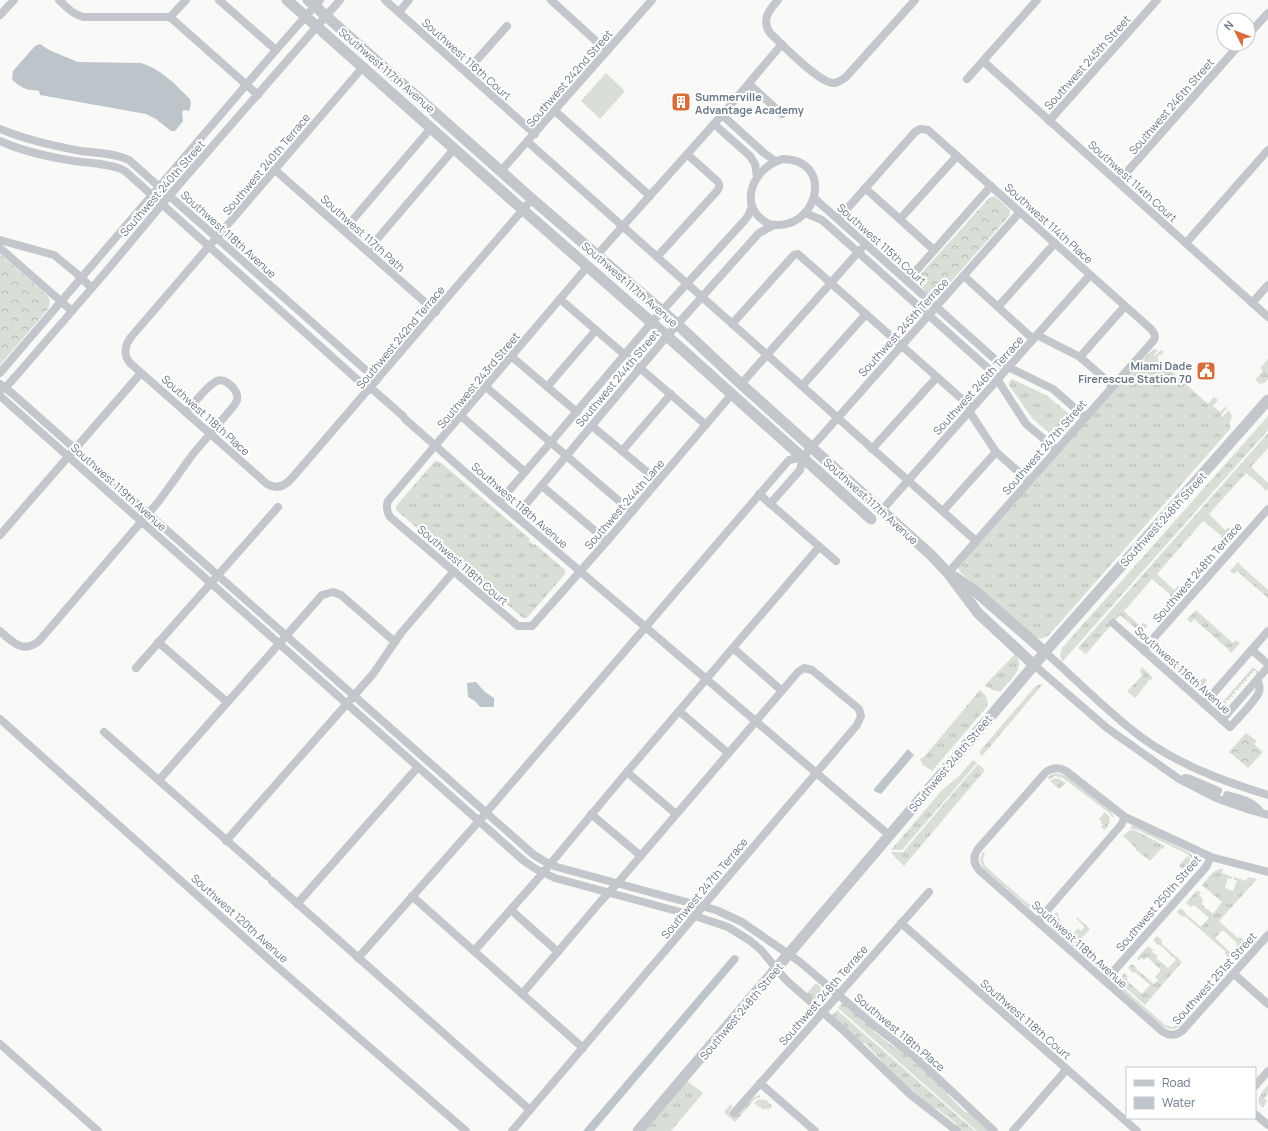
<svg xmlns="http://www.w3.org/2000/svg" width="1268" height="1131" font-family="Manrope,sans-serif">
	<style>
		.grass { fill: url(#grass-tufts) }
		.forest { fill: url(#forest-crowns) }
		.garden { fill: #d9ded7 }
		.water { fill: #bdc5cb }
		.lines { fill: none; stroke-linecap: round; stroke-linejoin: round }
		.minor { stroke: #c3c6ca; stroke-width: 8 }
		.tertiary { stroke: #c3c6ca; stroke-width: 11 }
		.labels { text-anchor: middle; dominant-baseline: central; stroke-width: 4; stroke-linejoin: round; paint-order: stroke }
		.street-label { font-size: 11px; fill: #6b7886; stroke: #fff }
		.poi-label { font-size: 11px; font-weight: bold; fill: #6b7886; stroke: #fff; text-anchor: start }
	</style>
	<defs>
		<pattern id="grass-tufts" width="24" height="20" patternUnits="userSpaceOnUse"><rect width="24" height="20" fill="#d9ded7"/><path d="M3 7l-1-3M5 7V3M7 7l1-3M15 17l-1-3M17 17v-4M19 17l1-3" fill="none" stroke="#b4b9b4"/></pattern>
		<pattern id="forest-crowns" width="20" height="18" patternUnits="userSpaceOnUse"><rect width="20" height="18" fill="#d9ded7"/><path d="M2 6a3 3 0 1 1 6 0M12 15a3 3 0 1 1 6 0" fill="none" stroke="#b4b9b4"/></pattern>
	</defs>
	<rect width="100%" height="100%" fill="#f9f9f7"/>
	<g class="grass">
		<path d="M1154 349 1158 350 1154 355 1155 356 1161 350 1164 352 1161 355 1160 354 1157 358 1208 404 1214 397 1218 400 1213 406 1220 412 1225 407 1227 408 1221 415 1222 417 1229 410C1232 415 1233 418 1229 423L1231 428 1049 635C1043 639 1039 639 1032 636L960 572 958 567 1134 367Z"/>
		<path d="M1268 359V379L1264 383 1260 384 1255 380 1263 371 1260 368Z"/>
		<path d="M1012 379 1046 395 1074 418 1056 439 1032 418 1009 385V382Z"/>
		<path d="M1268 416V430L1062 662 1060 656 1062 648Z"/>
		<path d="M1268 433V448L1251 467 1268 483V489L1266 491 1264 489V488L1246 473 1209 514 1225 530 1229 527 1233 529 1223 540 1221 538 1222 536 1203 521 1157 574 1174 590 1178 586 1181 588 1172 598 1170 596V594L1152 579 1124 611 1140 626 1143 623 1148 625 1141 633 1120 615 1086 654 1078 648Z"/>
		<path d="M436 461 440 462 530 539 529 541 534 545 535 544 565 570V574L527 618H523L396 510V507L397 505 434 462Z"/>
		<path d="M1238 562 1240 564V565L1268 590V598L1237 571 1234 574 1230 571Z"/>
		<path d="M1196 610 1233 643 1236 640 1240 643 1231 653 1229 651V650L1194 619 1191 623 1187 619Z"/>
		<path d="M1163 647 1167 650 1166 651 1200 681 1203 678 1207 680 1200 689 1158 652Z"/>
		<path d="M1015 654C1027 667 1009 681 1001 691 995 692 990 689 985 685Z"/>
		<path d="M1142 667 1153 678 1151 680 1150 679 1135 698 1127 691 1143 675 1140 672Z"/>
		<path d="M1253 667 1260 673 1256 675V671H1253V673L1250 674V677H1247V681H1244V684H1241V687L1238 688 1239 690H1235V694H1232L1233 697H1230V700H1226L1227 710 1224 713H1219L1213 707V701L1219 706Z"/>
		<path d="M1043 684 982 756 979 752 1034 688 1038 685Z"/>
		<path d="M980 690C986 695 990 701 986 708L932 771 923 765 920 759 925 756Z"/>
		<path d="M973 760 977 763 902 850H891L943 789 959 776Z"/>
		<path d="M978 764 985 770 904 866 891 853 892 852H903Z"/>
		<path d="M1055 773 1064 775 1109 808 1114 817H1112L1108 812 1063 778 1055 776 1049 780 1048 777Z"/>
		<path d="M1058 778 1066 783 1059 789 1050 781 1053 779Z"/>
		<path d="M1105 812 1109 816 1110 822 1105 830 1101 827 1103 825 1101 823 1102 822 1099 819Z"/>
		<path d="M1131 826 1139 827 1190 853 1196 859 1193 860 1189 855 1138 830 1131 829Z"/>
		<path d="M1130 830 1136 831 1165 846 1163 849 1162 848 1150 861 1135 849 1136 848 1123 836Z"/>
		<path d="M982 852 985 853 983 860 985 866 1027 903 1035 906V909L1028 907 983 868 980 860Z"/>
		<path d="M1187 856C1195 862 1192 868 1187 874L1179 866Z"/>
		<path d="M1220 869H1223L1222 873 1232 877V879L1228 878 1225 888 1233 891 1237 881 1233 879 1234 877 1246 881 1248 877 1257 879 1219 921 1238 938 1240 937 1248 943 1240 951 1236 948 1238 946 1236 944 1237 943 1223 930 1215 938 1230 952H1231L1236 956 1231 961 1226 957 1227 956 1225 953 1226 952 1186 917 1183 916 1182 917 1177 912 1181 908 1186 913V914L1201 927 1209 918 1194 905 1191 907 1186 903 1197 890 1201 893 1199 895 1203 899 1202 900 1203 902 1201 904 1213 914 1222 902 1202 885 1213 872Z"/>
		<path d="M1056 912 1059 914 1058 916 1060 920 1057 923 1071 936 1078 928 1081 931 1085 927 1076 918 1077 917 1090 929 1076 944 1054 924 1053 917Z"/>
		<path d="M1048 920H1051L1053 925 1096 964 1101 966V969L1095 966 1051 928Z"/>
		<path d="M1157 936 1162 940V944L1182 962 1145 1005 1124 986 1121 978 1124 973 1128 976 1126 978 1128 979 1127 981 1142 994 1150 985 1135 972 1133 973 1128 968 1132 964 1137 968 1136 969 1154 984 1158 980 1155 977 1161 970 1147 957 1144 960 1141 958 1139 961 1137 958 1148 946 1153 950 1152 952 1158 956 1156 958 1168 968 1176 960 1159 944 1158 945 1153 940Z"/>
		<path d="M1117 982H1120L1122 987 1165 1025 1173 1027 1181 1021 1182 1024C1177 1030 1170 1030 1164 1027L1120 989Z"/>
		<path d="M816 983 826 993 818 1003 806 994Z"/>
		<path d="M842 1003 874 1029V1032L894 1047 897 1046 948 1091V1095L965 1112 969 1113 989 1131H977L838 1008Z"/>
		<path d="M837 1010 975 1131H962L957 1126 956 1123 936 1108H933L915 1093 882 1063V1061L865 1043H862L834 1018 832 1015Z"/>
		<path d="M687 1081 703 1093 671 1131H644Z"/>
		<path d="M1268 1085V1094L1264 1098 1267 1101 1263 1108C1253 1100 1262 1092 1268 1085Z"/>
		<path d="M760 1095V1097L755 1099 735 1122 724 1112 731 1104 732 1107 729 1112 735 1117C742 1109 750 1097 760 1095Z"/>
		<path d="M759 1099 766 1100 772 1106 768 1110 766 1108 763 1110 761 1107 760 1108 754 1103Z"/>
	</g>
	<g class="forest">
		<path d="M994 196 1010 210V215L938 296 933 298 918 284 917 281 919 276 989 198Z"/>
		<path d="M0 254 47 295C51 300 50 304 48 309L0 365Z"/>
		<path d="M1246 733 1257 741 1254 744 1263 752 1248 768 1229 752Z"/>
	</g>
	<path class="garden" d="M606 73 625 91 600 119 581 101Z"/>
	<g class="water">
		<path d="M40 44 49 50 78 62 141 63C161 69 175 84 190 99L191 104 189 111 184 110 182 112 183 121 175 131H171L156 119 146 114 40 95 39 91C36 90 34 90 31 90 25 90 17 84 12 80L13 71 35 46Z"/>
		<path d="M476 682 485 692 494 698V707H480L475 701 468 697 467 683Z"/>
		<path d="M908 749 914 755 881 794 874 791V789Z"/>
		<path d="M735 955 737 956 739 958 738 961 594 1131H583L732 956Z"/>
	</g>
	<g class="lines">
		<g class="minor">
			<path d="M59 0C67 7 73 15 84 17H170L258 95"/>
			<path d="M219 0 276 50"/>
			<path d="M385 0 535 134"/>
			<path d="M551 0 607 51"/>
			<path d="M778 0C769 10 761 20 770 33 782 44 818 82 833 83 838 83 842 80 846 77L915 0"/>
			<path d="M399 12 409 0"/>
			<path d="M0 15 14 0"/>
			<path d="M170 17 186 0"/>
			<path d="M1248 35 1268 13"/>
			<path d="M983 61 1268 317"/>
			<path d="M363 67 131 337C125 345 123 355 130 363L267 484C277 490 285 486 292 478L532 199"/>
			<path d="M466 72 507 26"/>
			<path d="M967 79 1037 0"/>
			<path d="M749 84 782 114"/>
			<path d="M555 111 650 196"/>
			<path d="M722 115 764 153 775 161"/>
			<path d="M1049 121 1157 0"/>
			<path d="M714 124 750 156 755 164 757 177"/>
			<path d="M0 129C26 140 53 146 81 151 96 153 115 153 129 160L377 380"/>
			<path d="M0 141C24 152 49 157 74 161 88 163 114 164 125 171L369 390"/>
			<path d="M528 142 976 541"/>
			<path d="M783 159C833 160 819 224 779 225 773 225 769 225 764 221 737 203 755 166 783 159Z"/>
			<path d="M275 170 436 312"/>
			<path d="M501 171 652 0"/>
			<path d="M1118 182 1240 44"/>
			<path d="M865 188 934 250"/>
			<path d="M814 198 1006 369"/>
			<path d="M805 213 822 220 999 378"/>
			<path d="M838 219 915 132 920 129 928 130 1151 329C1154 333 1156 335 1154 340L948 573"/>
			<path d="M900 219 957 156"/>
			<path d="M344 230 431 128"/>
			<path d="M0 240 54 255 76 273 92 288"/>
			<path d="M1186 243 1268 150"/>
			<path d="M0 248 72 311"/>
			<path d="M367 251 454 149"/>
			<path d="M597 255 722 115 782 44"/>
			<path d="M657 257 717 191C720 187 720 184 717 181L687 154"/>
			<path d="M588 266 388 501C386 505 387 513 390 517L518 626H532L607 541 732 394"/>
			<path d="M964 276 1033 339"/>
			<path d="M907 281 991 186"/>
			<path d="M560 299 706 425"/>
			<path d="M1252 303 1268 285"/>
			<path d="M998 307 1055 243"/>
			<path d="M732 324 792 257 794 255 798 254 972 408"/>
			<path d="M1037 335 1080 357 1113 386"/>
			<path d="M512 357 577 412"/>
			<path d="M1080 357 1125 306"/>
			<path d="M1008 367 1053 389 1085 417"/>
			<path d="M0 373 276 50 320 0"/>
			<path d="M997 379 1026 424 1057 450"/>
			<path d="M0 384 13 394 534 855 549 864 557 867 716 910 742 922 800 962 876 1027 913 1055 994 1131"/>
			<path d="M741 384 861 249"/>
			<path d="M802 386 866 314"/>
			<path d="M486 387 632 512"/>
			<path d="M547 387 596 330"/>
			<path d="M371 388 403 416"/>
			<path d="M1 390 5 388 16 376 104 274 169 196 340 0"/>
			<path d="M0 396 524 861 536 869 555 878 695 916 728 927 749 940 761 950 786 980 845 1032 894 1079 911 1095 957 1131"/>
			<path d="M969 411 996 452 1029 481"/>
			<path d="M461 416 525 472"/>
			<path d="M405 419 499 502 889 835"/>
			<path d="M592 426 658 481"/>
			<path d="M872 449 937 377"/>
			<path d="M622 451 671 394"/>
			<path d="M803 457 1020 212"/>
			<path d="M542 486 607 541"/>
			<path d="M759 494 836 561"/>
			<path d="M499 502 551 442 652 322 744 221 748 216 752 206"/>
			<path d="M770 504 800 470 803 457"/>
			<path d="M882 510 1090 275"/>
			<path d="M943 511 996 452"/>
			<path d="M516 516 667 336 759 233 774 225"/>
			<path d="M0 535 141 373"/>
			<path d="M1113 623 1230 727C1238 718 1255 702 1259 692 1260 688 1259 683 1257 680"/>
			<path d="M0 631C12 642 23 654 39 641L159 501 193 454 232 408C234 406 236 403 237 400 239 391 226 377 217 381 208 384 193 405 186 412"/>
			<path d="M158 642 227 702"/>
			<path d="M733 648 781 690"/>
			<path d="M1143 650 1268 509"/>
			<path d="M1252 650 1268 664"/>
			<path d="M1045 652C1077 680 1107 712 1141 737 1179 765 1223 781 1268 795"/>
			<path d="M1034 665 1107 728 1179 779 1216 798 1247 809 1268 815"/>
			<path d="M136 668 278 507"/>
			<path d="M1204 704 1268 631"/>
			<path d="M679 711 728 753"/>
			<path d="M0 719 274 964 466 1131"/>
			<path d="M1222 720 1268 667"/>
			<path d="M104 732 267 876"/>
			<path d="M627 772 676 814"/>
			<path d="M1185 778 1190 779 1218 791"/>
			<path d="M159 780 322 595 333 592 341 595 395 642"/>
			<path d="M1227 795C1238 798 1252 801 1260 811"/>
			<path d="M591 814 641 856"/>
			<path d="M226 841 373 674 401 633 454 571"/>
			<path d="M1268 872 1211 857 1125 817 1066 771C1059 767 1053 767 1046 772L978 849C973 856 973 863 979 870L1163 1032C1170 1036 1176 1036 1182 1031L1268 935"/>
			<path d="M272 881 530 1110"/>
			<path d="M412 896 583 1048"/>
			<path d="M297 904 418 767"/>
			<path d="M511 910 558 952"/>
			<path d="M1038 921 1121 825 1125 817"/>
			<path d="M901 923 1137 1131"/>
			<path d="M474 951 536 881 627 772 819 547"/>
			<path d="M358 958 479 821 789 460 803 457"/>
			<path d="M1234 974 1268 1004"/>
			<path d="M1104 980 1112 973 1206 867 1211 857"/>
			<path d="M0 1044 98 1131"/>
			<path d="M760 1083 815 1131"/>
			<path d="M1255 1086 1268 1071"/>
			<path d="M734 1113 929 892"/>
			<path d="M1255 1114 1268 1125"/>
			<path d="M512 1131 857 725 861 716 859 709 812 670 804 668 798 672 621 879 601 901 522 994"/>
			<path d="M1013 1131 1067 1069"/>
		</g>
		<g class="tertiary">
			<path d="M287 0 522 209 667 336 871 519"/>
			<path d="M308 0 532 199 677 324 741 384 931 555 948 573 978 613 1034 665"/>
			<path d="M955 577 975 591 1045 652"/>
			<path d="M638 1131 1052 644 1268 400"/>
		</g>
	</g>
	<defs>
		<g id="building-square" transform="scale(1)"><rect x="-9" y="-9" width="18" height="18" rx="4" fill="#d66d3b" stroke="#fff"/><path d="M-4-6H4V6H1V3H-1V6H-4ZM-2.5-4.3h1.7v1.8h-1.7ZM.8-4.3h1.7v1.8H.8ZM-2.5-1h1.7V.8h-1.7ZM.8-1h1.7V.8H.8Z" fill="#fff"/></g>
		<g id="civic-square" transform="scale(1)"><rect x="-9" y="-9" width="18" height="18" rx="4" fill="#d66d3b" stroke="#fff"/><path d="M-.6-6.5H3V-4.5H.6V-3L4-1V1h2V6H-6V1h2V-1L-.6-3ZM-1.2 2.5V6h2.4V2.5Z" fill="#fff"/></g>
	</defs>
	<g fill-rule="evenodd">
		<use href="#building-square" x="681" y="102"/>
		<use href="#civic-square" x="1206" y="371"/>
	</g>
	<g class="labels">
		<g class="street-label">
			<text transform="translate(467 59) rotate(42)">Southwest 116th Court</text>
			<text transform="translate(1087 62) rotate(-48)">Southwest 245th Street</text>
			<text transform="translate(387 70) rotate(41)">Southwest 117th Avenue</text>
			<text transform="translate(569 78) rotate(-49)">Southwest 242nd Street</text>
			<text transform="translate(1171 106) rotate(-49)">Southwest 246th Street</text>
			<text transform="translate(266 164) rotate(-50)">Southwest 240th Terrace</text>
			<text transform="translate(1133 181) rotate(42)">Southwest 114th Court</text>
			<text transform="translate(162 188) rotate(-49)">Southwest 240th Street</text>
			<text transform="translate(1049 223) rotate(42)">Southwest 114th Place</text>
			<text transform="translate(363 233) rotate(42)">Southwest 117th Path</text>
			<text transform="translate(229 234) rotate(42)">Southwest 118th Avenue</text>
			<text transform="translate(882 244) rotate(42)">Southwest 115th Court</text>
			<text transform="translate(630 284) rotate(41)">Southwest 117th Avenue</text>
			<text transform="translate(903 327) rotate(-48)">Southwest 245th Terrace</text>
			<text transform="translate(400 337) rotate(-50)">Southwest 242nd Terrace</text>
			<text transform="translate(617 378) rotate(-50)">Southwest 244th Street</text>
			<text transform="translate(478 380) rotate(-50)">Southwest 243rd Street</text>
			<text transform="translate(978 385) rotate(-48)">Southwest 246th Terrace</text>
			<text transform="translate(206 415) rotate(42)">Southwest 118th Place</text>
			<text transform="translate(1044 447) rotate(-49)">Southwest 247th Street</text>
			<text transform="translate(119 487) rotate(42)">Southwest 119th Avenue</text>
			<text transform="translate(871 501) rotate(42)">Southwest 117th Avenue</text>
			<text transform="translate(624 504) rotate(-49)">Southwest 244th Lane</text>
			<text transform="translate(520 505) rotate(41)">Southwest 118th Avenue</text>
			<text transform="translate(1163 519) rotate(-48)">Southwest 248th Street</text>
			<text transform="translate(463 565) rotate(41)">Southwest 118th Court</text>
			<text transform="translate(1197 572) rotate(-49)">Southwest 248th Terrace</text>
			<text transform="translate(1183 670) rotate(42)">Southwest 116th Avenue</text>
			<text transform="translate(950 763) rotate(-50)">Southwest 248th Street</text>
			<text transform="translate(704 888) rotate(-50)">Southwest 247th Terrace</text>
			<text transform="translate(1158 903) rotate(-49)">Southwest 250th Street</text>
			<text transform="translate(240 918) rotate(42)">Southwest 120th Avenue</text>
			<text transform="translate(1080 944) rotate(42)">Southwest 118th Avenue</text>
			<text transform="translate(1214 978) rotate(-48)">Southwest 251st Street</text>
			<text transform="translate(823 995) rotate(-49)">Southwest 248th Terrace</text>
			<text transform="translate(741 1011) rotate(-50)">Southwest 248th Street</text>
			<text transform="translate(1026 1019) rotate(41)">Southwest 118th Court</text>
			<text transform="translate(900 1032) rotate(40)">Southwest 118th Place</text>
		</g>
		<g class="poi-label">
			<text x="695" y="96">Summerville<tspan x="695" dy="13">Advantage Academy</tspan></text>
			<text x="1192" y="365" text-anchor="end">Miami Dade<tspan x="1192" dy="13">Firerescue Station 70</tspan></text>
		</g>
	</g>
	<rect x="1126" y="1067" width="130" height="52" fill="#ffffff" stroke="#c4c9cf"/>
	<rect x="1134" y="1080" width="20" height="6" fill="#c3c6ca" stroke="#c4c9cf"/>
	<text x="1162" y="1087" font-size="12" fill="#6b7886">Road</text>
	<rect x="1134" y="1097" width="20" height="12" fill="#bdc5cb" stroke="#c4c9cf"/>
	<text x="1162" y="1107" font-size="12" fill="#6b7886">Water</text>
	<g transform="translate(1236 32) rotate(312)"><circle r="19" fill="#ffffff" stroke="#c4c9cf"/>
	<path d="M0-3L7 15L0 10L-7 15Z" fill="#d66d3b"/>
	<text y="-6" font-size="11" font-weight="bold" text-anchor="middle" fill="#6b7886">N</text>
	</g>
</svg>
